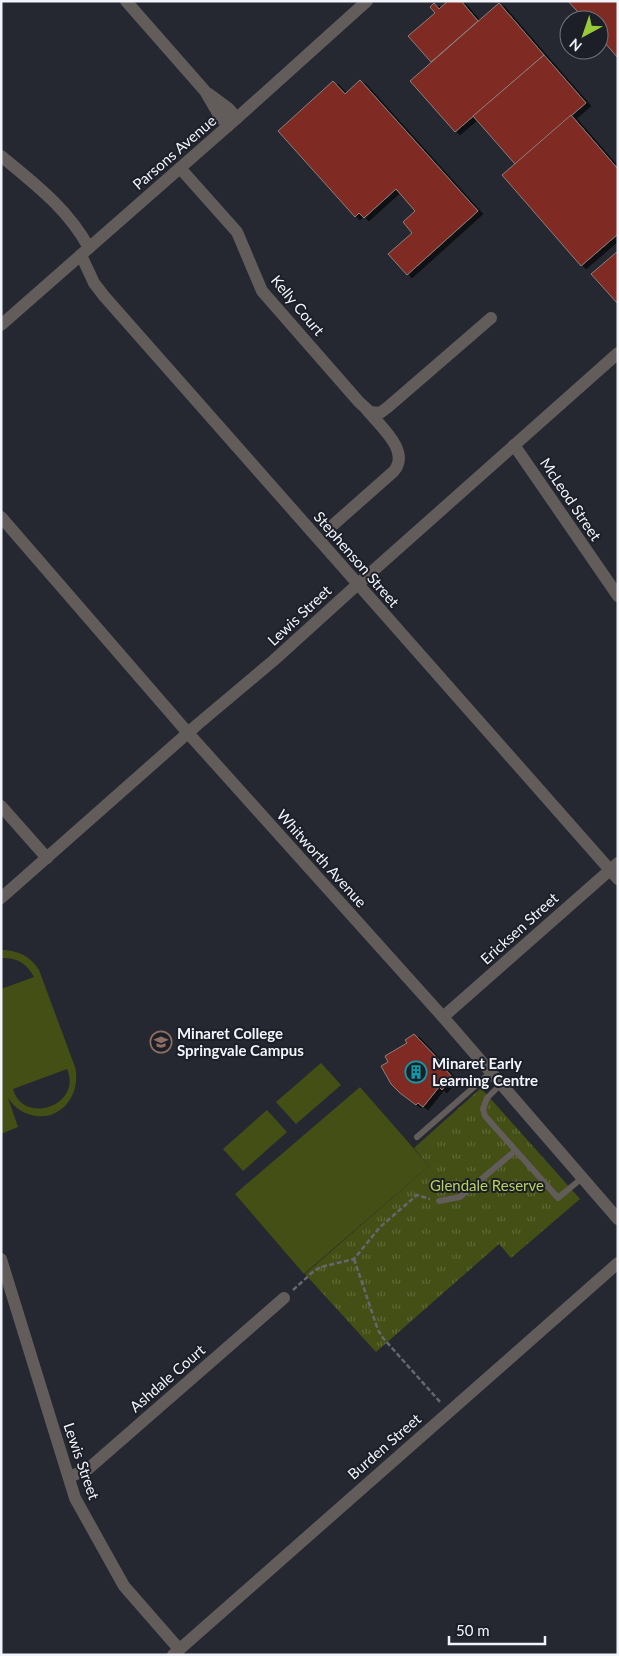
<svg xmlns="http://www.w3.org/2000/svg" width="619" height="1656" font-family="Lato,sans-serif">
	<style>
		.grass { fill: #444f15; fill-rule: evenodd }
		.park { fill: url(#park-tufts) }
		.building { fill: #7f2921; stroke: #8d807d; filter: url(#shadow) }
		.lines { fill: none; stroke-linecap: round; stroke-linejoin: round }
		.path { stroke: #64676f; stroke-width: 2.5; stroke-dasharray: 5 2.5; stroke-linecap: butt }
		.lane { stroke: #625c5a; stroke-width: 6 }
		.street { stroke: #625c5a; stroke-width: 12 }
		.labels { text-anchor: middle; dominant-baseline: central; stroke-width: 4; stroke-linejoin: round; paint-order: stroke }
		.street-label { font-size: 15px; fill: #f2f4fb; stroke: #1c1f27 }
		.poi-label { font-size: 15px; font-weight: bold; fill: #f2f4fb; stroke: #1c1f27; text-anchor: start }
		.park-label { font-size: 15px; fill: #b9d358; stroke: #1c1f27 }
	</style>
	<defs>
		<pattern id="park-tufts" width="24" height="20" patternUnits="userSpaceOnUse" patternTransform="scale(1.25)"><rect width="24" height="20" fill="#444f15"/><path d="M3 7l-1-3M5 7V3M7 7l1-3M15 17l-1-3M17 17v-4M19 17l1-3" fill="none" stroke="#5f6938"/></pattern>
		<filter id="shadow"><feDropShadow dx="5" dy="3" stdDeviation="0" flood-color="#0009"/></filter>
	</defs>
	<rect width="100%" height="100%" fill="#252831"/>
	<g class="grass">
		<path d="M1 950C18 950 30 956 39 970L75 1067C82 1095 59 1125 28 1114 19 1111 13 1105 8 1098L18 1127 1 1134V989L34 977C27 963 16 957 1 958ZM67 1069C83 1105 23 1126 13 1089Z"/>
		<path d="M321 1063 341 1085 296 1124 276 1102Z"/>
		<path d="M360 1087 429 1166 304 1274 235 1194Z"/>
		<path d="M267 1110 287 1132 243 1171 223 1149Z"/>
	</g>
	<path class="park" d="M481 1088 580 1199 511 1258 499 1244 376 1352 305 1274 429 1166 414 1148Z"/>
	<g class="building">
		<path d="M448 1H461L478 21 431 62 408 36 435 13 430 7 434 3 439 9Z"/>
		<path d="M568 1H618V58L599 36V20H585Z"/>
		<path d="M499 3 544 55 455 132 410 81Z"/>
		<path d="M544 55 586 103 515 164 473 116Z"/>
		<path d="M360 80 478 211 407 275 388 254 412 233 403 222 415 211 396 189 364 218 359 213 355 217 278 131 333 81 345 94Z"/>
		<path d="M571 115 618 169V234L581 266 502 175Z"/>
		<path d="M618 251V304L591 274Z"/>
		<path d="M414 1034 440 1061 439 1062 452 1077 442 1090 439 1087 423 1107 418 1103 416 1105 400 1093 391 1084 381 1066 388 1062 385 1056 407 1043 405 1040Z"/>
	</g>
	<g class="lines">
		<g class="path">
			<path d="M354 1259 378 1330 383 1338 441 1403"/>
			<path d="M293 1290 314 1271 321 1267 354 1259 380 1227 417 1195 430 1199"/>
		</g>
		<g class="lane">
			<path d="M500 1085 487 1098 483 1109 485 1116 558 1198 582 1178"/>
			<path d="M417 1137 490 1073"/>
			<path d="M439 1201 460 1197 515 1151"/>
		</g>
		<g class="street">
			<path d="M126 1 205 91 219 115 228 126"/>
			<path d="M209 94 228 108 237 118"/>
			<path d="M1 156C35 184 68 209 89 248"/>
			<path d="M180 168 237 232 262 291 359 402 370 412 380 413 388 407 491 318"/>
			<path d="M81 255 94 283 104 296 618 879"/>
			<path d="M1 325 237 118 367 1"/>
			<path d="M514 445 618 596"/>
			<path d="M1 517 188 733 443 1017 618 1219"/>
			<path d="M333 525 393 472C412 452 380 426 367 410"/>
			<path d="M1 806 47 858"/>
			<path d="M1 898 198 724 273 661 348 593 618 353"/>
			<path d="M443 1017 618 863"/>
			<path d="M1 1259 75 1498 124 1586 179 1649"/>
			<path d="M69 1477 88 1469 284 1298"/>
			<path d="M173 1655 618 1263"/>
		</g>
	</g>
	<defs>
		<g id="school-ring" transform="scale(1.125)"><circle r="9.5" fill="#1c1f27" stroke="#8d6e63" stroke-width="1.5"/><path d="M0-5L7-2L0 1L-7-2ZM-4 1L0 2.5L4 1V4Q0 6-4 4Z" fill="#8d6e63"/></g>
		<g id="building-ring" transform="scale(1.125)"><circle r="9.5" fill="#1c1f27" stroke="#0f9aa8" stroke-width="1.5"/><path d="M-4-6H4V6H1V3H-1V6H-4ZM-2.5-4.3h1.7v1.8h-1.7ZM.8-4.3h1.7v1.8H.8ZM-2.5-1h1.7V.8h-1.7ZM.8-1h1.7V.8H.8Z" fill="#0f9aa8"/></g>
	</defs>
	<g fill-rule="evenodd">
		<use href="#school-ring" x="161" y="1042"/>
		<use href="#building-ring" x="416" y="1072"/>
	</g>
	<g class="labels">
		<g class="street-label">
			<text transform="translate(174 152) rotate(-41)">Parsons Avenue</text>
			<text transform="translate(298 305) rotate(50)">Kelly Court</text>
			<text transform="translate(571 499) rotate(56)">McLeod Street</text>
			<text transform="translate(357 559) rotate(49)">Stephenson Street</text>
			<text transform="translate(299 615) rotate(-43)">Lewis Street</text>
			<text transform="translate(322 858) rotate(48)">Whitworth Avenue</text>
			<text transform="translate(519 928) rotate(-42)">Ericksen Street</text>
			<text transform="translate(167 1378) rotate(-41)">Ashdale Court</text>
			<text transform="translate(384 1446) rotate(-41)">Burden Street</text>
			<text transform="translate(82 1461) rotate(71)">Lewis Street</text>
		</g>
		<g class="poi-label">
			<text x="177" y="1033">Minaret College<tspan x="177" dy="17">Springvale Campus</tspan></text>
			<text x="432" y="1063">Minaret Early<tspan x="432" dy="17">Learning Centre</tspan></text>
		</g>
		<g class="park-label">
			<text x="487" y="1185">Glendale Reserve</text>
		</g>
	</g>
	<rect width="619" height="1656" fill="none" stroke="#f2f4fb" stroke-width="5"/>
	<g transform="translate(584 35) rotate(220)"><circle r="24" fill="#1c1f27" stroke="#72747c"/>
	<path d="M0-4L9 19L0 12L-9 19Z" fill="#98cb37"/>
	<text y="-8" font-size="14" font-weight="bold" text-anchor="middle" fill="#f2f4fb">N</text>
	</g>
	<path d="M449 1636v8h96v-8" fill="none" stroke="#f2f4fb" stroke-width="2.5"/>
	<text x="456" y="1636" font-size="15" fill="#f2f4fb" stroke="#1c1f27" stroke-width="4" paint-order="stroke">50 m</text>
</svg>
